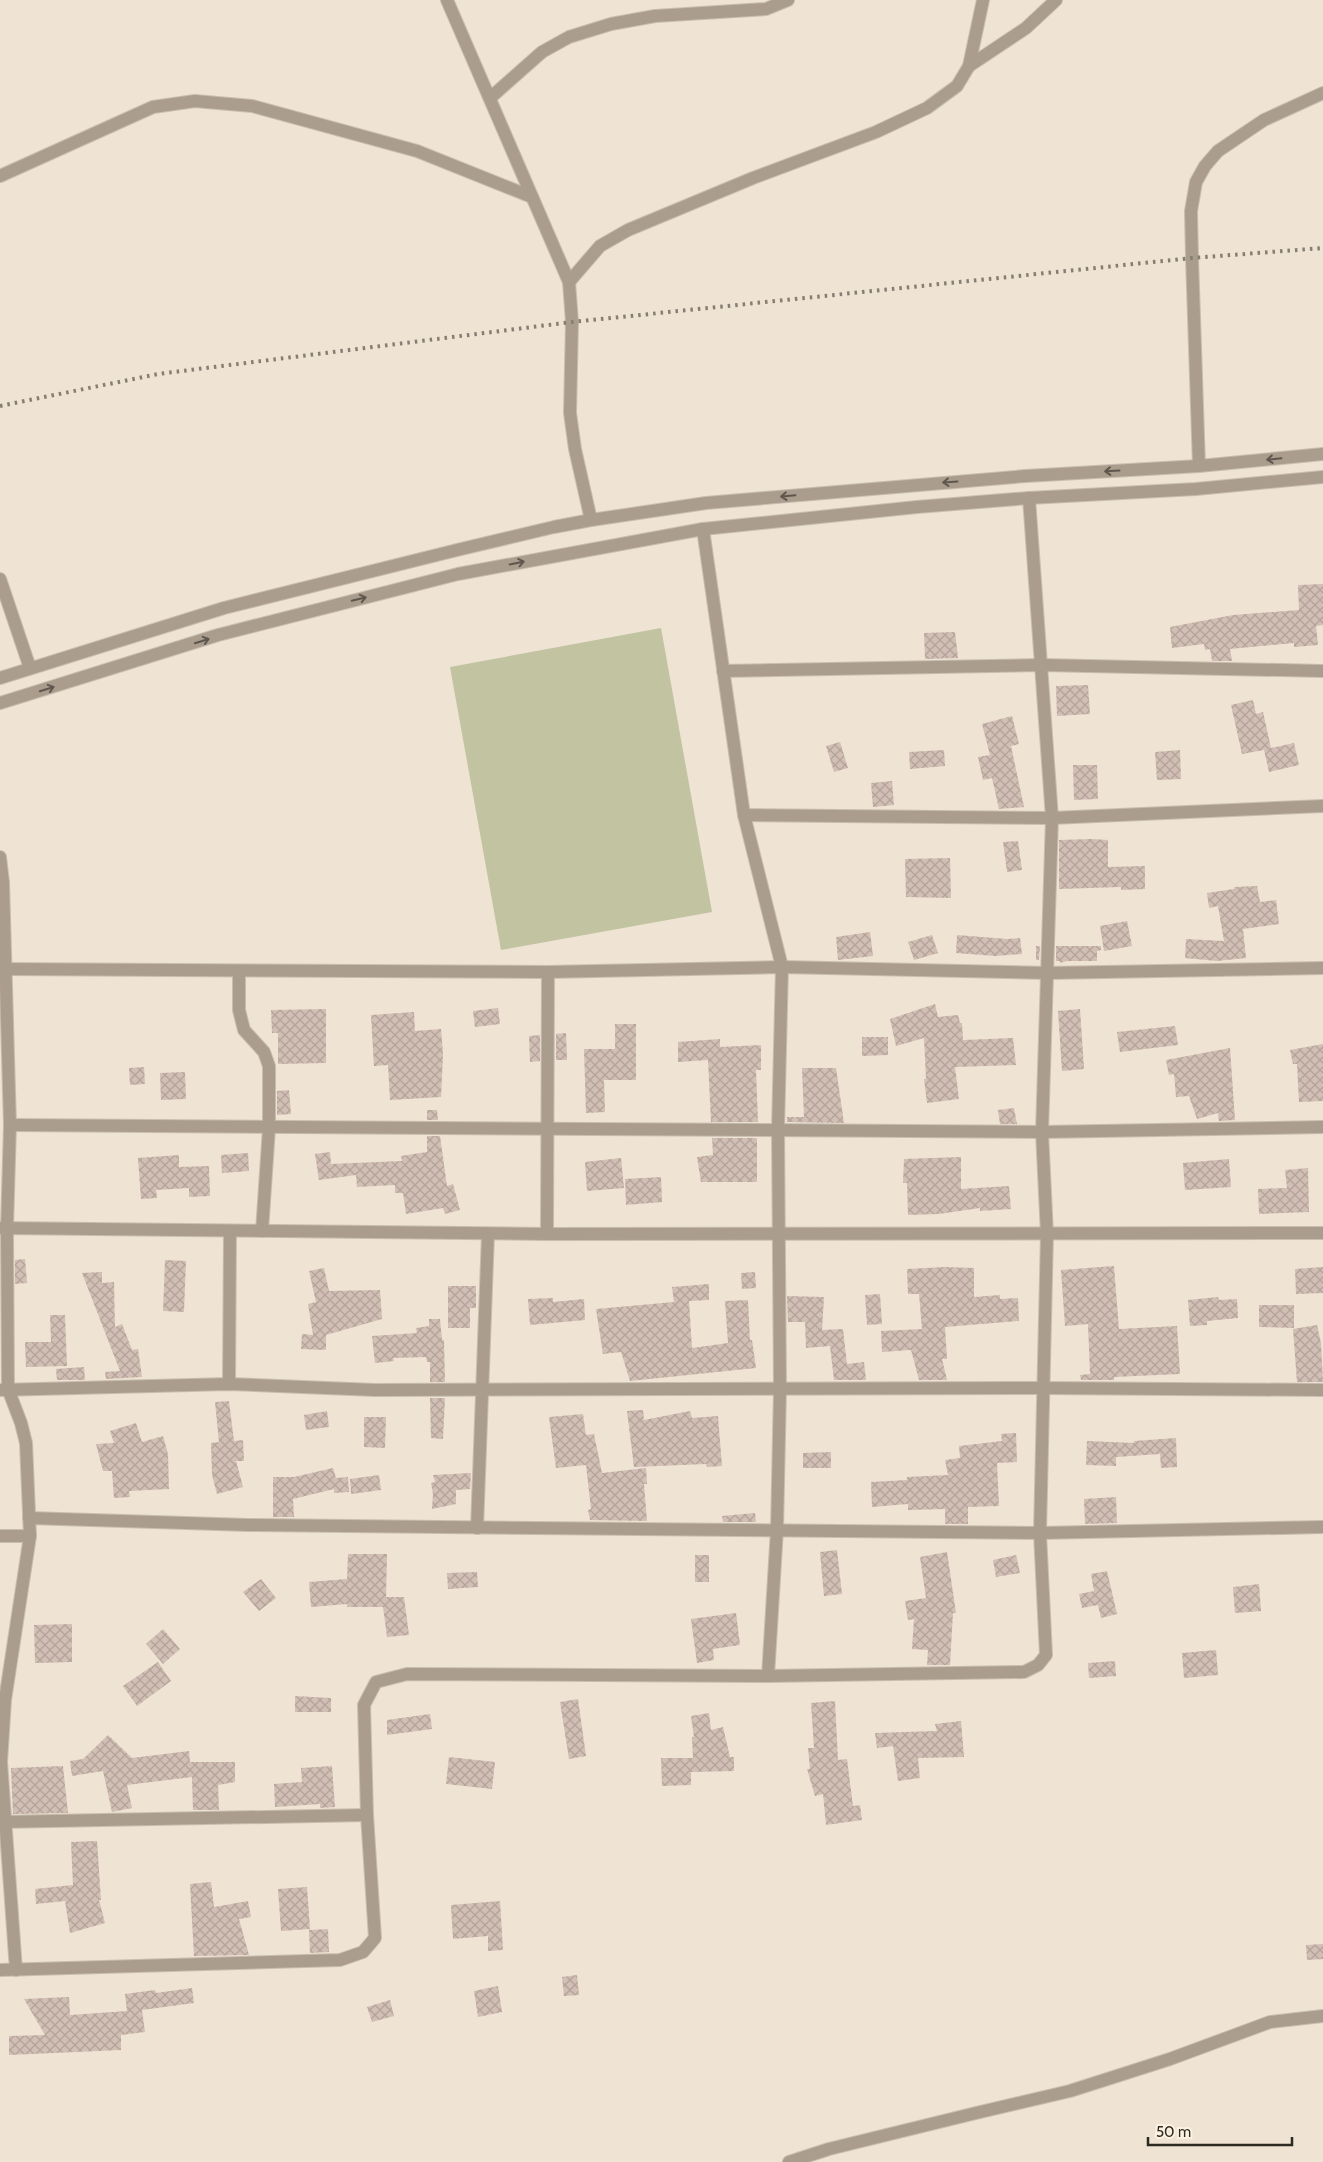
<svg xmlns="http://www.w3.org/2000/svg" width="1323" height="2162" font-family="Cabin,sans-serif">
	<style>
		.grass { fill: #c1c3a1 }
		.building { fill: url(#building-cross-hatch) }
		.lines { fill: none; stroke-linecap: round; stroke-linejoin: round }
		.minor-casing { stroke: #c8beb0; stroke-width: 14 }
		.tertiary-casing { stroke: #c8beb0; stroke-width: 14 }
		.minor { stroke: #aa9d8e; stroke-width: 12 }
		.tertiary { stroke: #aa9d8e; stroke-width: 12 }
		.rail { stroke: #857e73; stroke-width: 4; stroke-dasharray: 2.5 5; stroke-linecap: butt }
		.oneway { stroke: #5f574e }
	</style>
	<defs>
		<pattern id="building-cross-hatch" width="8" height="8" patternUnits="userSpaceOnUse" patternTransform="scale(1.25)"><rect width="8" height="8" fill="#d1beb4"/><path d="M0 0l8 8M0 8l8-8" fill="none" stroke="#b4a39a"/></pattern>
	</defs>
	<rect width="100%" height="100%" fill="#efe3d3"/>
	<path class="grass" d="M661 628 712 912 501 950 450 667Z"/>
	<g class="building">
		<path d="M1323 584V625L1316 626 1318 645 1294 647V643L1230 649 1232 661H1212L1210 649 1205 650 1204 644 1172 648 1170 627 1233 615 1299 610 1298 585Z"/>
		<path d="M955 632 958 658 925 659 924 633Z"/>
		<path d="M1088 685 1090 714 1057 716 1056 686Z"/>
		<path d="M1253 700 1256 714 1263 712 1271 748 1294 743 1299 765 1269 772 1264 750 1242 754 1231 705Z"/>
		<path d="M1012 716 1019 744 1011 746 1024 807 999 809 992 778 983 780 978 757 990 755 982 724Z"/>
		<path d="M840 742 848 768 834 772 826 746Z"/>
		<path d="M944 750 945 766 910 769 909 752Z"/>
		<path d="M1180 750 1181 779 1157 780 1155 752Z"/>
		<path d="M1073 765H1097L1098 799 1074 800Z"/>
		<path d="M892 781 894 805 873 807 871 783Z"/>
		<path d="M1092 839 1108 840V867L1145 866V889L1121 890V887L1059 889V840Z"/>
		<path d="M1018 841 1022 870 1007 872 1003 842Z"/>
		<path d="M950 858 951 898 906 897 905 859Z"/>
		<path d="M1257 886 1260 902 1276 900 1279 924 1243 929 1246 958 1217 961 1185 958 1186 939 1224 941 1218 906 1209 908 1207 893 1234 889V887Z"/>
		<path d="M1127 921 1132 946 1104 951 1100 926Z"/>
		<path d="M870 932 873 956 838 960 836 937Z"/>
		<path d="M932 935 938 953 914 960 908 942Z"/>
		<path d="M957 935 1007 939 1020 938 1022 954 995 956 956 953Z"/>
		<path d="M1036 946H1040L1039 960H1036Z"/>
		<path d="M1056 946H1101V950L1097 951V961H1067L1060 963V961H1056Z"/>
		<path d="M935 1004 938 1017 958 1015 960 1023H962L963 1040 1013 1038 1016 1065 955 1067 959 1099 927 1103 924 1079H926L924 1038 896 1046 890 1019Z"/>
		<path d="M498 1008 500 1024 475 1027 473 1011Z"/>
		<path d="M326 1009V1063L278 1064V1033H272L271 1010Z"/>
		<path d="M1080 1009 1084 1069 1062 1071 1058 1011Z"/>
		<path d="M414 1012 415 1031 441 1029 443 1054 441 1097 390 1100 388 1065 374 1066 371 1015Z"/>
		<path d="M615 1024H636V1080H604L605 1112 586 1113 584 1049H615Z"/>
		<path d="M1175 1026 1178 1045 1120 1052 1117 1032Z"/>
		<path d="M566 1033 567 1060H556V1034Z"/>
		<path d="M540 1035V1061L530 1062 529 1036Z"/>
		<path d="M862 1037H888V1055L862 1056Z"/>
		<path d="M720 1039V1047L761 1045V1070H756L758 1122H711L708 1060 678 1062V1042Z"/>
		<path d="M1323 1044V1101L1299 1102 1297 1064H1293L1290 1050Z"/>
		<path d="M1230 1048 1235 1120 1219 1121 1218 1113 1197 1119 1189 1096 1176 1097 1174 1074 1169 1075 1166 1060Z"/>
		<path d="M144 1067 145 1084 130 1085 129 1068Z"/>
		<path d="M802 1068H836L844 1123 787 1122V1117H804Z"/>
		<path d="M185 1072 186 1099 161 1100 160 1073Z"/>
		<path d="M289 1090 291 1114 277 1115V1091Z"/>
		<path d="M1014 1108 1017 1124H1000L998 1110Z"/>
		<path d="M427 1110H437L438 1120H427Z"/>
		<path d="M427 1136H440L447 1186 453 1184 460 1210 445 1214 443 1208 406 1214 403 1193H395V1185L357 1187 356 1175 319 1180 315 1154 330 1152 331 1164 402 1161 401 1156 427 1152Z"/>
		<path d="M712 1138H757V1182H701L697 1157 713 1155Z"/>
		<path d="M248 1153 249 1171 222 1173 221 1155Z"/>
		<path d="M179 1155V1167L209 1166 210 1196 189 1197V1188L156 1190 157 1198 141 1199 138 1158Z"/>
		<path d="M961 1157V1189L1009 1186 1011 1209 980 1211V1208L939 1214 908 1215 907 1183H903L904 1159Z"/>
		<path d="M621 1158 624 1188 587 1191 585 1162Z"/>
		<path d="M1229 1159 1231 1187 1185 1190 1183 1163Z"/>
		<path d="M1308 1168 1309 1212 1259 1214 1258 1189 1287 1188 1285 1170Z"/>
		<path d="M661 1177 662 1202 626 1205 625 1179Z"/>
		<path d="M25 1259 27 1283 15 1284V1260Z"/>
		<path d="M165 1260 186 1261 184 1312 163 1311Z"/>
		<path d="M1114 1266 1119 1329 1177 1326 1180 1374 1114 1377V1380H1081L1080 1375 1090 1374 1088 1324 1065 1326 1061 1270Z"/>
		<path d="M945 1267 974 1268V1297L1000 1295V1299L1018 1298 1019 1321 945 1327 947 1359H942L947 1380H919L911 1350 882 1352 881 1331 922 1329 919 1294H908L907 1269Z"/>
		<path d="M1323 1267V1293L1296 1294 1295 1269Z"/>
		<path d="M324 1268 329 1291 380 1290 382 1319 326 1335V1350L301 1349 302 1334 313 1335 308 1304 316 1302 309 1271Z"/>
		<path d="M102 1272V1283L114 1282 115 1327 122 1324 132 1350 138 1349 142 1377 106 1379 105 1372 120 1371 82 1273Z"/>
		<path d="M755 1272 756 1288 742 1289 741 1273Z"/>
		<path d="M709 1284V1300L689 1301 692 1348 728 1343 725 1301 748 1300 750 1340H752L756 1368 630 1381 621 1352 603 1354 596 1309 674 1302 672 1287Z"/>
		<path d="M448 1286H476V1308H470V1328H448Z"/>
		<path d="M880 1294 882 1324 867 1325 865 1295Z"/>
		<path d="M787 1296 824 1297 822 1330 843 1329 847 1364 864 1362 866 1380H834L830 1346 806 1348 805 1322H788Z"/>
		<path d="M1218 1297 1219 1300 1237 1299 1238 1318 1207 1321V1325L1190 1326 1188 1300Z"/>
		<path d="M553 1298V1302L584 1299 585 1320 530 1325 528 1299Z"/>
		<path d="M1259 1305H1294V1328L1259 1327Z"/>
		<path d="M50 1315H65L67 1366 26 1367 25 1342H51Z"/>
		<path d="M429 1319H440L442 1340H444L445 1382H430V1362H427L426 1357 393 1358 394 1361 375 1363 372 1336 417 1333 416 1328 429 1326Z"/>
		<path d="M1317 1325 1321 1343 1323 1382H1297L1293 1329Z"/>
		<path d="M84 1367 85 1380H57L56 1369Z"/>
		<path d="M430 1398H445L443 1439 431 1438Z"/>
		<path d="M229 1401 234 1441 243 1440 244 1461H236L243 1487 217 1494 212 1475 211 1443 219 1442 215 1402Z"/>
		<path d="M643 1410 644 1420 690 1411 692 1418 718 1416 722 1466 707 1467 706 1464 634 1467 627 1411Z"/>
		<path d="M327 1411 329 1427 306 1430 304 1415Z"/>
		<path d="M583 1414 586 1435 594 1434 602 1473 646 1468 647 1484H644L647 1521 590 1520 588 1510 591 1509 586 1465 556 1468 549 1417Z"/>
		<path d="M364 1417H386L385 1448 364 1447Z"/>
		<path d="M136 1423 142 1442 163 1436 168 1454 169 1489 129 1491 130 1497 114 1498 112 1471H103L96 1444 114 1443 110 1431Z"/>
		<path d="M1016 1433 1017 1462 997 1463 999 1506 968 1507V1524H945V1509L908 1510V1504L872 1507 871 1482 907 1480V1477L948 1475 945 1460 960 1458 959 1446 1002 1441 1001 1434Z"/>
		<path d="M1176 1438 1177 1467 1161 1468 1160 1454 1116 1457V1466L1086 1465 1087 1441 1134 1443V1441Z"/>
		<path d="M831 1452V1468H803V1453Z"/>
		<path d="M333 1468 336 1478 348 1477 349 1492 334 1493V1489L293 1499 294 1517H273V1477H294Z"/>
		<path d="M471 1473 470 1489 456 1490V1504L432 1509 433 1494 431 1483 435 1482 433 1475Z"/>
		<path d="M379 1475 381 1490 351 1494 350 1479Z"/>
		<path d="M1116 1497 1117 1523 1085 1524 1084 1499Z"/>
		<path d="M755 1513 756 1522H723L722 1516Z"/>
		<path d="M837 1550 842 1594 824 1596 820 1552Z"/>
		<path d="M947 1552 956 1613H953L950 1665H927L928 1650 912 1649 914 1619 908 1620 905 1601 926 1598 920 1557Z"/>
		<path d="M348 1554H387L386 1597H404L409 1635 387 1637 383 1607H347V1604L311 1607 309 1582 347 1579Z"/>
		<rect x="695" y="1555" width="14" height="27"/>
		<path d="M1016 1555 1020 1573 996 1577 993 1560Z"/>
		<path d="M1107 1571 1117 1614 1101 1618 1098 1605 1082 1608 1079 1594 1094 1591 1091 1574Z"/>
		<path d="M477 1572 478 1587 448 1589 447 1573Z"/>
		<path d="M261 1579 276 1598 259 1611 243 1592Z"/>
		<path d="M1259 1584 1261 1611 1235 1613 1233 1587Z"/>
		<path d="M736 1613 740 1645 713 1649 714 1660 697 1663 691 1619Z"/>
		<path d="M72 1624V1662L35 1663 34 1625Z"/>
		<path d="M163 1629 180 1649 163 1664 146 1644Z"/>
		<path d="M1216 1650 1218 1675 1184 1678 1182 1653Z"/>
		<path d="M1115 1661 1116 1676 1089 1678 1088 1663Z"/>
		<path d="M158 1662 171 1681 137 1706 123 1686Z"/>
		<path d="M295 1696 331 1698V1712H295Z"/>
		<path d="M578 1699 586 1756 569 1759 560 1702Z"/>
		<path d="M835 1701 838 1760 847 1759 853 1806 860 1805 862 1820 826 1825 823 1794 815 1796 807 1769H810L808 1748H814L811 1703Z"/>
		<path d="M709 1713 711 1730 723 1727 730 1757H734V1771L691 1772V1785L662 1786 661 1758H693L692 1737H694L691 1716Z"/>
		<path d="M430 1714 432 1729 387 1735V1720Z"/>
		<path d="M961 1721 964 1757 918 1758 920 1778 898 1781 893 1746 877 1748 875 1733 937 1731 935 1724Z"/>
		<path d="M108 1735 132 1758 189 1751 190 1762H235V1782L218 1785 219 1810H193L192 1777 127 1785 132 1808 112 1812 103 1771 72 1776 70 1761 83 1759Z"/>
		<path d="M449 1757 495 1762 492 1789 446 1784Z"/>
		<path d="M63 1766 68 1813 13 1814 11 1768Z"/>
		<path d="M332 1766 335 1807 320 1808V1804L275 1807 274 1784 302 1782 301 1768Z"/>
		<path d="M97 1841 101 1900H99L105 1923 70 1933 65 1901 36 1904 35 1889 73 1885 71 1842Z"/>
		<path d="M211 1882 214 1907 248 1901 251 1917 239 1919 249 1955 194 1956 190 1884Z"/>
		<path d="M307 1887 310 1929 281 1931 278 1889Z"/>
		<path d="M500 1901 503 1950 488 1951V1936L453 1939 451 1905Z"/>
		<path d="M328 1929 329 1952 310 1953 309 1930Z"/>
		<path d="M1323 1944V1959L1307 1960 1306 1945Z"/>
		<path d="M577 1975 579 1995 564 1996 562 1977Z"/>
		<path d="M498 1986 502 2012 478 2017 474 1991Z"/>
		<path d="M192 1988 194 2003 142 2010 145 2032 121 2035V2050L9 2055V2036L45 2035 24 1999 69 1997 70 2015 127 2011 125 1994 155 1990 156 1993Z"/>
		<path d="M390 2000 394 2016 372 2022 367 2007Z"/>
	</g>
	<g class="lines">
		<g class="minor-casing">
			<g id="minor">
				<path d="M447 0 569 282 572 322 570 413 575 449 591 520"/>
				<path d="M969 66 1026 28 1056 0"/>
				<path d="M490 98 542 52 569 37 611 24 655 16 766 9 788 0"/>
				<path d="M0 176 153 107 195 101 252 106 417 151 532 197"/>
				<path d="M569 282 600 246 628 230 753 178 876 132 927 108 957 86 969 66 983 0"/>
				<path d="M1199 466 1192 258 1191 211 1196 182 1205 166 1218 151 1264 120 1323 93"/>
				<path d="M703 529 744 815 782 967 778 1129 780 1389 777 1529 768 1676"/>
				<path d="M0 579 30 668"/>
				<path d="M723 671 1042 665 1323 671"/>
				<path d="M744 815 1052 818 1323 806"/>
				<path d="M0 857 3 882 10 1125 7 1228 8 1389 21 1423 26 1443 30 1536 5 1700 1 1762 16 1970"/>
				<path d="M0 969 548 972 782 967 1048 973 1323 968"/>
				<path d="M239 971V1010L244 1030 264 1052 269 1066V1128L262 1231"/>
				<path d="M10 1125 1042 1132 1323 1127"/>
				<path d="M0 1228 547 1234 1323 1233"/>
				<path d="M547 1234 548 972"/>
				<path d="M229 1384 230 1231"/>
				<path d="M0 1390 229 1384 375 1390 1044 1388 1323 1390"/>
				<path d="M29 1518 248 1525 1040 1533 1323 1527"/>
				<path d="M477 1528 488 1234"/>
				<path d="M0 1536H30"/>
				<path d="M0 1822 367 1815"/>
				<path d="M0 1970 340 1960 363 1952 375 1938 367 1815 364 1705 376 1682 407 1674 768 1676 1024 1672 1038 1665 1046 1655 1040 1533 1047 1234 1042 1132 1052 818 1029 498"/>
				<path d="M789 2162 829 2149 976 2113 1070 2091 1170 2059 1270 2022 1323 2016"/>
			</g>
		</g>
		<g class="tertiary-casing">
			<g id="tertiary">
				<path d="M0 678 224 608 457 550 554 527 591 520 706 503 1026 476 1199 466 1323 454"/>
				<path d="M0 703 218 635 458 574 703 529 917 507 1029 498 1196 489 1323 477"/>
			</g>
		</g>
		<use href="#minor" class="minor"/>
		<use href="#tertiary" class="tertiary"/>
		<path class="rail" d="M0 406 158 374 572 322 1192 258 1323 248"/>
	</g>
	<defs><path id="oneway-shaft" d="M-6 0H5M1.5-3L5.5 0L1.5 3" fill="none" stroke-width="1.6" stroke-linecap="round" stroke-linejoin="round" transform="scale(1.25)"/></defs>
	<g class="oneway">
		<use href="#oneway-shaft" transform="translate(1274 459) rotate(174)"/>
		<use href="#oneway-shaft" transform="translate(1112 471) rotate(177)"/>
		<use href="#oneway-shaft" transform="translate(950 482) rotate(176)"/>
		<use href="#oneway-shaft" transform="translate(788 496) rotate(175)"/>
		<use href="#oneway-shaft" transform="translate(517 563) rotate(-11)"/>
		<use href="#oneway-shaft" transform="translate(359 599) rotate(-14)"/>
		<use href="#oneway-shaft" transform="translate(202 641) rotate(-17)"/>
		<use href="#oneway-shaft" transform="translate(47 689) rotate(-17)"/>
	</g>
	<path d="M1148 2137v8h144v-8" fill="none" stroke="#2d2923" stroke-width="2.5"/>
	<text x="1156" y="2137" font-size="15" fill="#2d2923" stroke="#fdf1e0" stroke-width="4" paint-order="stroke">50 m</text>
</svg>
